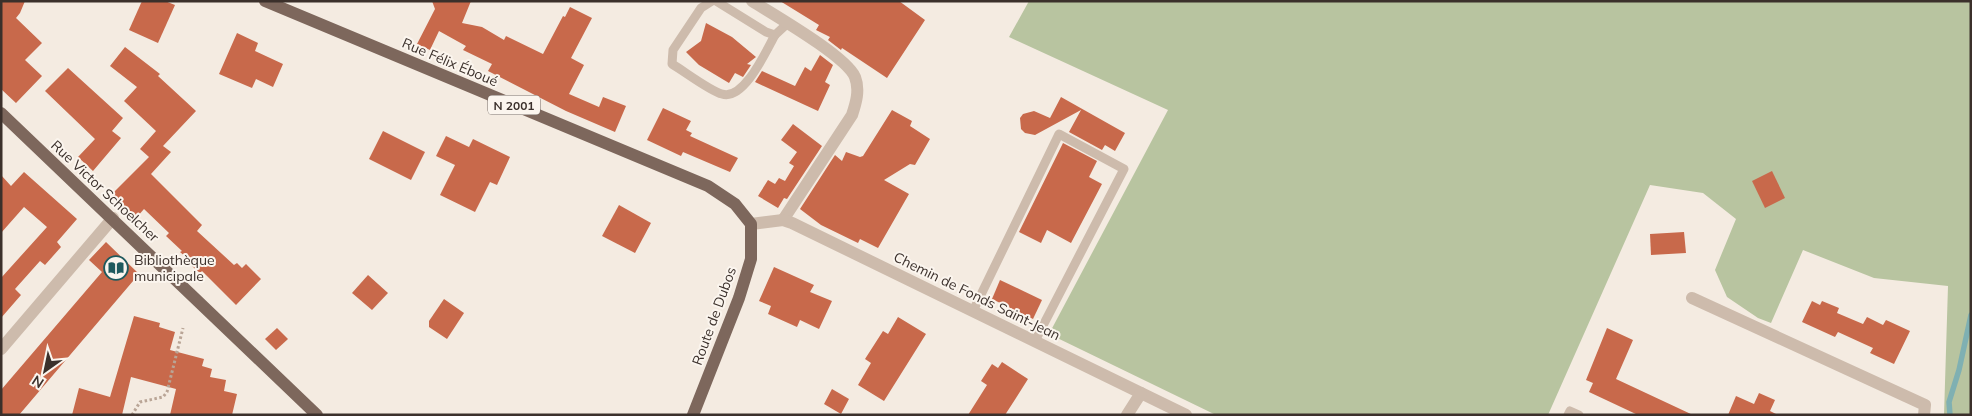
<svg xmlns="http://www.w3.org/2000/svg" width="1972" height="416" font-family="Mulish,sans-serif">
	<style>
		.green { fill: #b8c4a0 }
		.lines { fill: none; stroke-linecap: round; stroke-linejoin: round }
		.stream { stroke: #7fb0b2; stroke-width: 5.5 }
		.building { fill: #c8694b }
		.path { stroke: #b9a596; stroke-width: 3; stroke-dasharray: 2.5 2.5; stroke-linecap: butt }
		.lane { stroke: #cdbbac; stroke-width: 9 }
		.street { stroke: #cdbbac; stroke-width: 12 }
		.primary { stroke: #7d675c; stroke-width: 12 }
		.labels { text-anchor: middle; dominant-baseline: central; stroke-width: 4; stroke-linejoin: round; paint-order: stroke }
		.shield { fill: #fbf5ee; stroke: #756b66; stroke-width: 1 }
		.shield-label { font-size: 12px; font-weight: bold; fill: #3b302b }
		.street-label { font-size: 14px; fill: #3b302b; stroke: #fbf5ee }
		.poi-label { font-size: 14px; fill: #3b302b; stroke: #fbf5ee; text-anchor: start }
	</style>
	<rect width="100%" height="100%" fill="#f4ebe1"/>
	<path class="green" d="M1029 1H1971V415H1944L1948 286 1874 278 1803 250 1771 323 1758 318 1727 297 1715 270 1736 219 1703 193 1650 185 1548 415H1216L1049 334 1168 110 1009 37Z"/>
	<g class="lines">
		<path class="stream" d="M1950 415 1949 402 1959 370 1971 315"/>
	</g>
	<g class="building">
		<path d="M1 1H25L20 13 16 18 42 43 25 60 42 76 16 103 1 89Z"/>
		<path d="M142 1H165L175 5 158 43 129 30Z"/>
		<path d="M432 1H471L462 23 482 27 504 40 506 36 543 54 563 16 565 17 570 7 592 18 571 58 584 65 569 94 599 107 603 97 626 106 615 132 566 111 488 71 492 64 463 50 466 46 439 31 430 50 417 44 435 9Z"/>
		<path d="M780 1H899L925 20 887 78 842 48 841 50 828 40 830 37 816 30 819 25Z"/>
		<path d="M706 23 732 37 756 57 747 64 751 65 743 77 735 73 729 83 699 65 686 52 701 41Z"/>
		<path d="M237 33 258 43 255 51 283 64 273 87 256 79 252 88 219 74Z"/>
		<path d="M125 47 160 74 158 76 196 111 163 146 171 152 151 174 202 225 197 231 234 265 237 263 242 268 246 264 261 279 236 305 202 271 200 273 185 260 187 258 180 252 182 251 166 236 169 233 144 209 137 217 111 195 149 157 140 149 156 131 124 101 137 87 110 66Z"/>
		<path d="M820 55 833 65 825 82 830 85 818 111 755 82 762 71 795 86 805 67 811 71Z"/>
		<path d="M68 68 123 118 112 131 121 138 93 171 78 157 95 139 45 91Z"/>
		<path d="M1061 97 1125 133 1115 151 1105 145 1102 150 1069 132 1081 110 1035 135 1025 133 1021 129 1020 118 1023 114 1034 111 1050 118Z"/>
		<path d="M663 108 691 121 686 130 692 133 690 136 738 158 730 172 683 152 681 156 647 140Z"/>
		<path d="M892 110 912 121 910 126 930 139 915 165 910 164 884 180 909 194 878 248 860 239 858 243 821 225 800 209 835 155 842 161 846 152 860 157 863 156Z"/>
		<path d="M793 124 822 146 787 199 784 198 778 208 758 196 768 180 775 184 779 178 785 181 794 166 789 163 797 152 781 140Z"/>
		<path d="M383 131 425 152 411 180 369 159Z"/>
		<path d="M446 136 469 147 473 139 510 157 497 185 490 182 475 212 440 195 455 165 436 156Z"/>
		<path d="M1063 143 1097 161 1089 177 1102 184 1071 243 1047 230 1041 243 1019 232Z"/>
		<path d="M1772 171 1785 198 1765 208 1752 181Z"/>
		<path d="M24 172 77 219 57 242 61 247 45 265 40 261 15 289 21 295 1 318V278L47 227 24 207 1 233V175L11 186Z"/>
		<path d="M619 205 651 223 635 253 602 236Z"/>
		<path d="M1684 232 1686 253 1651 255 1650 234Z"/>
		<path d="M106 242 139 274 19 415H1V390L102 272 89 260Z"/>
		<path d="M774 267 814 285 810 292 832 301 819 329 800 320 797 327 768 314 771 306 759 301Z"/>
		<path d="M368 275 388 293 372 310 352 293Z"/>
		<path d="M1000 280 1042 300 1033 319 992 299Z"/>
		<path d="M444 299 464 313 447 339 429 327V321Z"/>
		<path d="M1812 301 1820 305 1822 301 1839 308 1837 313 1863 324 1867 317 1883 325 1886 320 1910 331 1894 364 1870 353 1873 348 1838 332 1835 337 1802 322Z"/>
		<path d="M134 316 160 323 159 327 175 332 170 350 204 359 202 366 212 369 210 377 226 380 224 391 237 394 232 415H170L176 389 131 377 122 415H72L79 388 110 397Z"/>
		<path d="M898 317 926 334 884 401 858 385 871 363 865 359 883 331 888 334Z"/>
		<path d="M277 328 288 339 276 350 265 339Z"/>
		<path d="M1607 328 1633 340 1616 379 1693 415H1638L1589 392 1593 383 1586 380Z"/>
		<path d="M1002 362 1028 379 1016 398 1005 415H968L987 385 981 381 992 364 998 368Z"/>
		<path d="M832 389 849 399 841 414 824 404Z"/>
		<path d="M1759 393 1775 400 1770 411 1778 415H1728L1736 396 1754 404Z"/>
	</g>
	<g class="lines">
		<path class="path" d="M132 415 140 402 163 397 167 392 183 328"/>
		<g class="lane">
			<path d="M712 1 701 8 673 50 672 64C684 71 710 91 722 94 744 101 766 51 775 35"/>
			<path d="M716 1 766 32 775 35 788 23"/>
			<path d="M973 311 1059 134 1124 169 1035 341"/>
			<path d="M1568 415 1570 411 1579 415"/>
		</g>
		<g class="street">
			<path d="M752 1C774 15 846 56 855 77 860 90 856 103 852 115L783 220"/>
			<path d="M751 224 783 220 792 223 1186 415"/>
			<path d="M1692 298 1925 405 1924 415"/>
			<path d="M1 349 113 218"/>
			<path d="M1127 415 1141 393"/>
		</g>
		<g class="primary">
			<path d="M265 1 708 186 735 204 751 224V259L739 298 693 415"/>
			<path d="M1 113 317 415"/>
		</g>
	</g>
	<defs>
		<g id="library-ring" transform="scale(1.25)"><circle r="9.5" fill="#fbf5ee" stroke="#1f5a5e" stroke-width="1.5"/><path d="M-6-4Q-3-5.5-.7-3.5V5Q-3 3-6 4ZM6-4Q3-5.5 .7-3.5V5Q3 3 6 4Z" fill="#1f5a5e"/></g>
	</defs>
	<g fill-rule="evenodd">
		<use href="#library-ring" x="116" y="268"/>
	</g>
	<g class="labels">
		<rect class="shield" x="488" y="95.5" width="52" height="19" rx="4"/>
		<g class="shield-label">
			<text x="514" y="105">N 2001</text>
		</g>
		<g class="street-label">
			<text transform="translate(450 62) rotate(23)">Rue Félix Éboué</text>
			<text transform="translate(105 191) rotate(43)">Rue Victor Schoelcher</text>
			<text transform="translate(977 296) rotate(26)">Chemin de Fonds Saint-Jean</text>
			<text transform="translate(714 316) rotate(-70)">Route de Dubos</text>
		</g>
		<g class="poi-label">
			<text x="134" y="260">Bibliothèque<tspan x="134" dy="16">municipale</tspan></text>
		</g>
	</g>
	<rect width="1972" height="416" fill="none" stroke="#3b302b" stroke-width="5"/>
	<g transform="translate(45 371) rotate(213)" stroke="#fbf5ee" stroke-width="4" paint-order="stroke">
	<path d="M0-4L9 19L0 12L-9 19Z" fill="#3b302b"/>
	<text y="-8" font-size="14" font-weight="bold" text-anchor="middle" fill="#3b302b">N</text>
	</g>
</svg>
